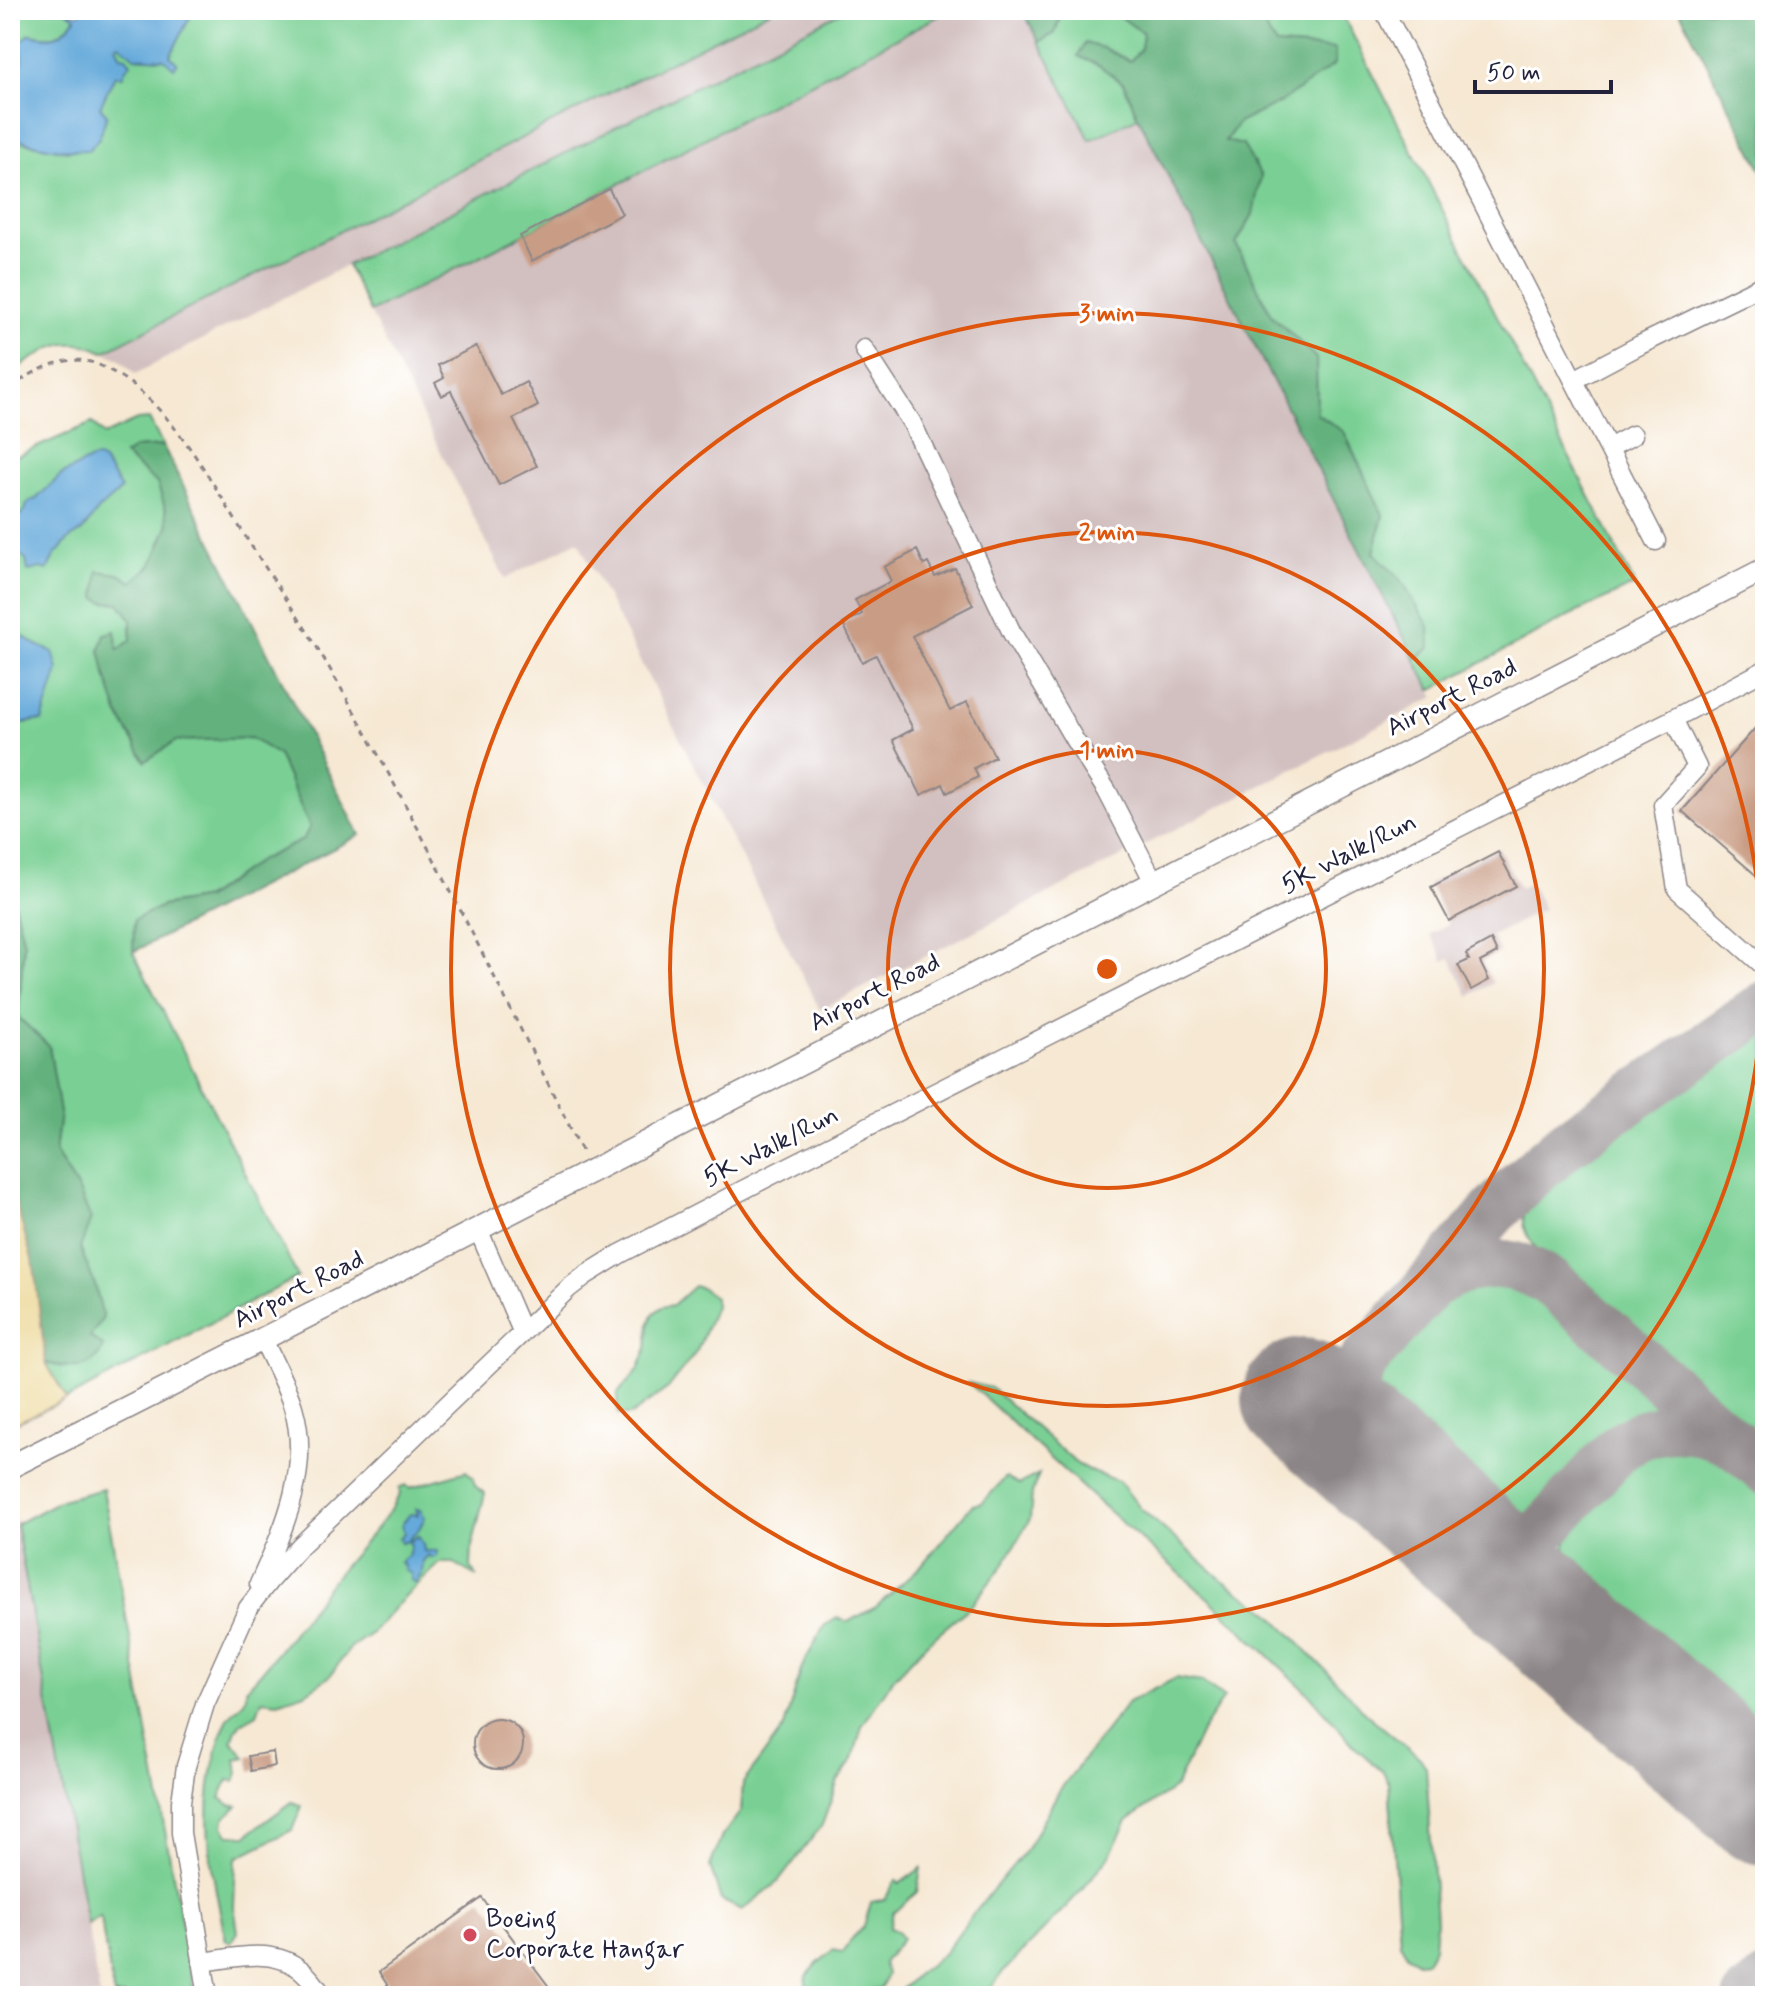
<svg xmlns="http://www.w3.org/2000/svg" width="1775" height="2006" font-family="Mynerve,sans-serif">
	<style>
		.industrial { fill: #d2bfbf }
		.green { fill: #7ad094; stroke: #4e7968; stroke-width: 2 }
		.forest { fill: #63b27e; stroke: #426a5c; stroke-width: 2 }
		.sand { fill: #eeda9e; stroke: #887e6c; stroke-width: 2 }
		.water { fill: #64a9da; stroke: #43668a; stroke-width: 2 }
		.lines { fill: none; stroke-linecap: round; stroke-linejoin: round }
		.taxiway { stroke: #8c8587; stroke-width: 50 }
		.runway { stroke: #8c8587; stroke-width: 122 }
		.building { fill: #c99d85 }
		.minor-casing { stroke: #8c8587; stroke-width: 21 }
		.major-casing { stroke: #8c8587; stroke-width: 25 }
		.path { stroke: #8c8587; stroke-width: 3; stroke-dasharray: 6 6; stroke-linecap: butt }
		.minor { stroke: #fff; stroke-width: 18 }
		.major { stroke: #fff; stroke-width: 22 }
		.ring { fill: none; stroke: #de560e; stroke-width: 4 }
		.poi-dot { fill: #d1495b; stroke: #fff; stroke-width: 3 }
		.labels { text-anchor: middle; dominant-baseline: central; stroke-width: 6; stroke-linejoin: round; paint-order: stroke }
		.street-label { font-size: 26px; fill: #22223b; stroke: #fff }
		.poi-label { font-size: 26px; fill: #22223b; stroke: #fff; text-anchor: start }
		.centre { fill: #de560e; stroke: #fff; stroke-width: 4 }
		.ring-label { font-size: 24px; text-anchor: middle; font-weight: bold; fill: #de560e; stroke: #fff; stroke-width: 6; stroke-linejoin: round; paint-order: stroke }
	</style>
	<rect width="100%" height="100%" fill="#fff"/>
	<filter id="ink" filterUnits="userSpaceOnUse"><feTurbulence type="fractalNoise" baseFrequency=".0125" numOctaves="2"/><feDisplacementMap in="SourceGraphic" scale="16" xChannelSelector="R" yChannelSelector="G"/><feConvolveMatrix kernelMatrix="1 2 1 2 8 2 1 2 1" color-interpolation-filters="sRGB"/></filter>
	<filter id="wash" filterUnits="userSpaceOnUse"><feTurbulence type="fractalNoise" baseFrequency=".006" numOctaves="4" result="noise"/><feDisplacementMap in="SourceGraphic" scale="32" xChannelSelector="R" yChannelSelector="G"/><feGaussianBlur stdDeviation="1.8" result="paint"/><feColorMatrix in="noise" values="0 0 0 0 0 0 0 0 0 0 0 0 0 0 0 0 0 1.4 0 .05"/><feComposite in="paint" operator="in"/></filter>
	<g filter="url(#wash)">
		<rect width="100%" height="100%" fill="#f6e8d3"/>
		<g class="industrial">
			<path d="M772 10H845L135 374 120 359 104 352Z"/>
			<path d="M950 10H1023L1090 140 1138 117 1435 697 820 1010 578 541 505 579 370 312 520 236Z"/>
			<path d="M1499 848 1520 888 1530 883 1544 909 1492 936 1500 952 1482 962 1493 983 1469 996 1450 958 1444 961 1430 934 1448 924 1428 884Z"/>
			<path d="M10 1491 67 1811 100 1996H10Z"/>
		</g>
		<g class="green">
			<path d="M10 10H65L76 18C59 38 55 39 29 34L20 42 23 61 13 75H10Z"/>
			<path d="M188 10H772L104 352C63 332 44 352 10 373V135L26 143 67 151 99 138 107 115 100 107 115 74 121 56 115 46 119 44 135 57 165 59 170 56 190 17Z"/>
			<path d="M845 10H950L520 236 370 312 347 265Z"/>
			<path d="M1062 10H1111L1143 33 1141 49 1130 61 1103 48 1100 66 1124 84 1138 117 1090 140 1039 42 1055 33Z"/>
			<path d="M1254 10H1340L1635 585 1569 616 1431 690 1415 659 1430 648 1401 580 1374 553 1383 515 1344 432 1317 414 1316 358 1271 315 1236 244 1253 214 1225 142 1238 123 1281 102 1334 49 1276 45Z"/>
			<path d="M149 419 163 446 135 448 124 455 157 483 166 510 168 527 151 567 132 582 119 574 104 602H119L131 619V640L118 651 100 650 118 713 145 761 176 741 251 738 278 755 310 827 303 840 260 860 205 898 162 906 133 952 298 1277 67 1399 46 1363 62 1367 90 1337 95 1285 80 1248 79 1191 55 1152 60 1113 49 1046 18 1018 24 943 13 899 10 894V727L34 721H42L49 697 53 652C7 634 16 626 13 581L10 579V538L54 556 69 539 82 531 100 508 116 495 121 489 103 461 61 475 10 525V459L92 423 104 435 137 420Z"/>
			<path d="M1765 1036V1448L1541 1253C1528 1240 1518 1222 1528 1203 1535 1189 1551 1179 1563 1169 1615 1126 1673 1089 1729 1050L1730 1051 1750 1040Z"/>
			<path d="M1483 1281 1508 1282 1534 1291 1673 1411 1638 1416 1616 1428 1537 1513 1512 1516 1496 1512 1378 1408C1373 1398 1370 1389 1373 1378 1379 1359 1435 1299 1453 1289 1462 1284 1473 1283 1483 1281Z"/>
			<path d="M694 1286 702 1288 715 1297V1306L697 1351 668 1388 631 1415H619L617 1402 618 1393 638 1370 647 1348 649 1326 653 1314 662 1307 673 1305Z"/>
			<path d="M969 1383 991 1388 1077 1464 1094 1473 1119 1481 1141 1509 1220 1578 1269 1612 1348 1693 1365 1713 1420 1758 1426 1767 1436 1921 1434 1947 1426 1961 1418 1962 1408 1956 1400 1943 1389 1783 1383 1772 1356 1748 1310 1695 1209 1599 1095 1499Z"/>
			<path d="M1693 1445 1722 1457 1765 1494V1745L1573 1580 1563 1558 1568 1535 1629 1465 1650 1449Z"/>
			<path d="M466 1471 473 1477C473 1485 478 1490 485 1493L472 1547 471 1567 477 1577 454 1563H440L395 1607 372 1633 351 1647 329 1677 305 1693 278 1702 262 1700 257 1714 241 1723 236 1730 232 1741 245 1757 236 1759 238 1773 235 1781 228 1780 220 1798 231 1805 238 1806 224 1818 223 1827 229 1835H247L292 1802 302 1806 292 1830 236 1858 234 1906 238 1932 231 1943 226 1940C211 1869 197 1808 221 1736 223 1731 225 1724 228 1719 236 1706 248 1705 246 1689 279 1654 306 1614 335 1577 357 1549 383 1525 400 1494L399 1489 406 1485 409 1488Z"/>
			<path d="M1039 1474 1032 1493 1030 1519 1004 1564 970 1607 928 1642 893 1679 862 1726 853 1759 838 1781 822 1825 779 1881 742 1910 721 1900 710 1866 722 1836 741 1811 743 1783 784 1727 802 1667 824 1626 837 1618 848 1622 876 1607 920 1567 972 1505 982 1503 1006 1477 1019 1484Z"/>
			<path d="M103 1489 195 1996H114L100 1916 87 1924 16 1524 61 1500Z"/>
			<path d="M1176 1678 1202 1682 1224 1698 1201 1732 1175 1787 1127 1821 1109 1857 1079 1893 1003 1972 985 1996H895L916 1975 943 1954 980 1905 1027 1849 1059 1791 1128 1702Z"/>
			<path d="M921 1868 917 1892 893 1913 889 1928 897 1931 902 1939 883 1963 887 1974 881 1989 864 1992 860 1996H797L806 1986 807 1976 817 1964 833 1950 843 1952 854 1936 864 1927 871 1902 885 1899 896 1880 899 1884Z"/>
		</g>
		<g class="forest">
			<path d="M1023 10H1062L1055 33 1039 42Z"/>
			<path d="M1111 10H1254L1276 45 1335 49V64L1281 102 1238 123 1225 141 1243 145 1261 176 1253 214 1236 244 1271 315 1316 358 1317 414 1344 432 1383 515 1374 553 1401 580 1429 626 1430 648 1415 659 1138 117 1124 84 1100 66 1078 56 1085 43 1103 48 1130 61 1141 49 1143 33Z"/>
			<path d="M1679 10H1765V176Z"/>
			<path d="M163 446 360 835 133 952 134 920 162 906 206 898 260 860 303 840 310 827 278 755 251 738 176 741 145 761 118 713 105 672 100 650 105 634 115 631 118 650 131 640V619L119 603 104 602 96 598 98 571 119 574 132 582 151 566 168 527 166 510 157 483 124 455 135 448Z"/>
			<path d="M10 894 13 899 24 943 18 1017 49 1046 60 1113 55 1152 79 1191 91 1219 80 1248 95 1285 103 1318 90 1337 103 1346C94 1373 70 1369 46 1363L34 1266 10 1184Z"/>
		</g>
		<path class="sand" d="M10 1184 34 1266 46 1363 67 1399 10 1426Z"/>
		<g class="water">
			<path d="M65 10 77 14 84 10H188L190 17 170 56 177 63 174 68 164 59 135 57 119 44 116 46 121 56 126 57 131 63 126 68 122 77 115 75 100 107 107 115 99 138 89 150C61 151 35 147 10 135V75L14 74 23 61 20 42 30 34C54 39 59 39 76 18Z"/>
			<path d="M98 458 103 461 121 489 116 495 100 508 82 531 69 539 54 556 47 570 41 568 28 571 26 559 16 552 13 539 10 538V525L26 509V506L30 501 36 499 61 475 91 459Z"/>
			<path d="M10 579 13 580C16 626 6 634 53 652L58 670 42 721H34L10 727V647L13 640 10 638Z"/>
			<path d="M416 1509 420 1510 425 1517 418 1531 410 1538V1541L418 1536 423 1544 424 1551H438L437 1556 432 1558 428 1555 423 1561 422 1573 415 1584 411 1580V1574L404 1570V1566L400 1562 408 1556 411 1545 408 1541 401 1543 399 1539 404 1533 402 1524 410 1514 418 1515Z"/>
		</g>
		<g class="lines">
			<g class="taxiway">
				<path d="M1432 1284C1475 1256 1520 1257 1560 1290L1765 1470"/>
				<path d="M1350 1440 1355 1384 1364 1361 1494 1211 1522 1183 1565 1145 1593 1125 1765 1006"/>
				<path d="M1503 1574 1617 1450C1651 1421 1695 1424 1732 1442"/>
				<path d="M1748 1996 1765 1983"/>
			</g>
			<path class="runway" d="M1303 1399 1765 1804"/>
		</g>
		<g id="blocks">
			<g class="building">
				<path d="M609 189 622 214 532 261 520 236Z"/>
				<path d="M476 346 501 395 526 382 538 406 513 419 537 466 499 485 451 391 442 396 435 383 444 378 438 365Z"/>
				<path d="M917 550 924 565 928 563 935 577 955 568 973 605 912 636 950 711 967 702 995 757 974 768 978 777 947 793 943 784 921 795 893 740 913 729 876 655 862 662 843 624 862 614 855 600 891 581 884 567Z"/>
				<path d="M1765 717V883L1682 811Z"/>
				<path d="M1498 852 1516 886 1449 921 1431 887Z"/>
				<path d="M1491 940 1497 953 1480 962 1489 980 1471 990 1458 965 1469 960 1466 954Z"/>
				<circle cx="498" cy="1744" r="25"/>
				<path d="M273 1752 275 1766 251 1771 248 1756Z"/>
				<path d="M482 1898 556 1996H375L388 1986 379 1972Z"/>
			</g>
		</g>
	</g>
	<g filter="url(#ink)">
		<use href="#blocks" fill-opacity="0" stroke="#8c8587" stroke-width="2"/>
		<g class="lines">
			<g class="minor-casing">
				<g id="minor">
					<path d="M1384 10 1656 541"/>
					<path d="M864 349 912 423 1012 633 1074 739 1107 791 1154 882"/>
					<path d="M1574 380 1640 345 1765 284"/>
					<path d="M1609 448 1633 435"/>
					<path d="M1673 719 1697 767 1663 805 1677 889 1765 967"/>
					<path d="M478 1229 522 1331"/>
					<path d="M259 1584C284 1528 312 1469 293 1407 286 1384 273 1362 263 1339"/>
					<path d="M202 1962C233 1958 270 1948 297 1967 308 1974 316 1986 323 1996"/>
					<path d="M208 1996 181 1833V1802L186 1766 205 1704 248 1608 269 1581 300 1546 569 1288 586 1275 620 1254 768 1177 1673 719 1765 670"/>
				</g>
			</g>
			<g class="major-casing">
				<path id="major" d="M10 1467 377 1281 1765 569"/>
			</g>
			<path class="path" d="M10 388C35 370 68 351 99 365 168 395 210 481 249 542 275 583 303 623 327 664 419 822 500 989 583 1153"/>
			<use href="#minor" class="minor"/>
			<use href="#major" class="major"/>
		</g>
	</g>
	<g class="ring">
		<circle cx="1107" cy="969" r="219"/>
		<circle cx="1107" cy="969" r="437"/>
		<circle cx="1107" cy="969" r="656"/>
	</g>
	<circle class="poi-dot" cx="470" cy="1935" r="8"/>
	<g class="labels">
		<g class="street-label">
			<text transform="translate(1452 698) rotate(-27)">Airport Road</text>
			<text transform="translate(1349 854) rotate(-27)">5K Walk/Run</text>
			<text transform="translate(875 993) rotate(-27)">Airport Road</text>
			<text transform="translate(771 1147) rotate(-27)">5K Walk/Run</text>
			<text transform="translate(299 1290) rotate(-27)">Airport Road</text>
		</g>
		<g class="poi-label">
			<text x="486" y="1920">Boeing<tspan x="486" dy="30">Corporate Hangar</tspan></text>
		</g>
	</g>
	<circle cx="1107" cy="969" r="12" class="centre"/>
	<g class="ring-label">
		<text x="1107" y="321">3 min</text>
		<text x="1107" y="540">2 min</text>
		<text x="1107" y="758">1 min</text>
	</g>
	<rect width="1775" height="2006" fill="none" stroke="#fff" stroke-width="40"/>
	<path d="M1475 80v12h136v-12" fill="none" stroke="#22223b" stroke-width="4"/>
	<text x="1487" y="80" font-size="24" fill="#22223b" stroke="#ffffff" stroke-width="6" paint-order="stroke">50 m</text>
</svg>
